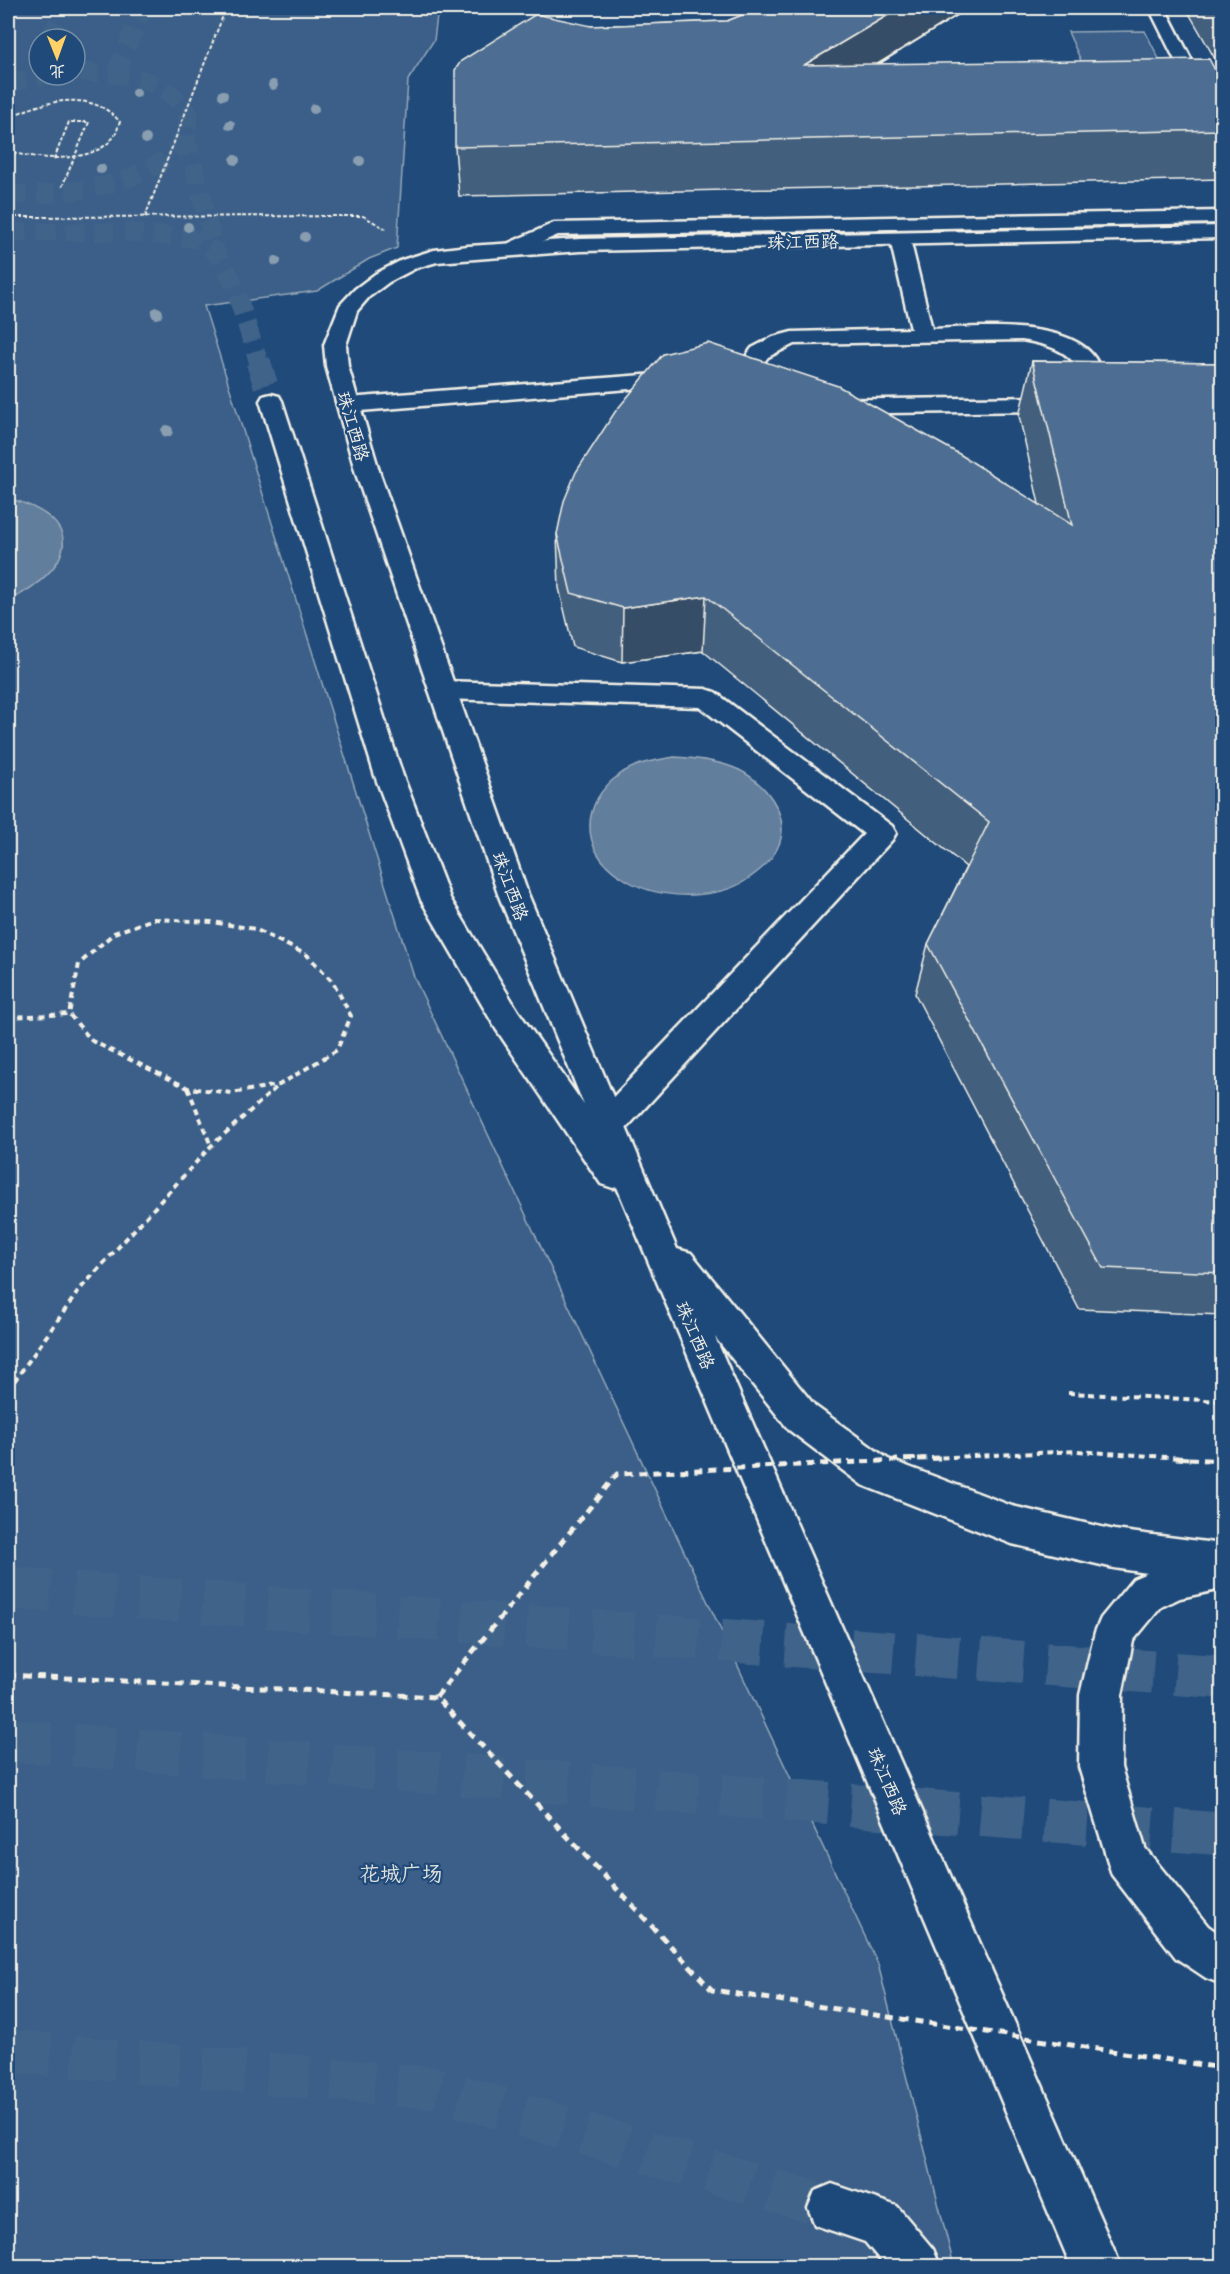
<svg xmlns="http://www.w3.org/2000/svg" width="1230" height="2274" font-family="Mali,'LXGW WenKai TC',sans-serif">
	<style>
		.green { fill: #3a5f88; stroke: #97a8b8; stroke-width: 1.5; fill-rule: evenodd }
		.water { fill: #627e9d; stroke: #9cacbb; stroke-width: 1.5 }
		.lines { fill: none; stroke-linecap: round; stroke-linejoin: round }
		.major-tunnel-far2 { stroke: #3f638a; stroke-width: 19; stroke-dasharray: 19 10; stroke-linecap: butt }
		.major-tunnel-far1 { stroke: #3f638a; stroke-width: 25; stroke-dasharray: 25 13; stroke-linecap: butt }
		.major-tunnel { stroke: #3f638a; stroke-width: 43; stroke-dasharray: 43 22; stroke-linecap: butt }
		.minor-casing { stroke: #f4f1e8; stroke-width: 5 }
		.major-casing { stroke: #f4f1e8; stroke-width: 5 }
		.path-far2 { stroke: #f4f1e8; stroke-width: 2; stroke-dasharray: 4 2; stroke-linecap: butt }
		.path-far1 { stroke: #f4f1e8; stroke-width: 4; stroke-dasharray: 6 4.5; stroke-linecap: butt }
		.path { stroke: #f4f1e8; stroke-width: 5; stroke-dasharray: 8 6; stroke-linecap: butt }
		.minor { fill: #1f4a7a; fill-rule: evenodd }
		.major { fill: #1f4a7a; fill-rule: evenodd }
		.path-bridge-far2 { stroke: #f4f1e8; stroke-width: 2; stroke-dasharray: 4 2; stroke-linecap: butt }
		.path-bridge-far1 { stroke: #f4f1e8; stroke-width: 4; stroke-dasharray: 6 4.5; stroke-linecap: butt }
		.path-bridge { stroke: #f4f1e8; stroke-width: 5; stroke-dasharray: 8 6; stroke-linecap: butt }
		.tree { fill: #8a9eb1 }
		.wall { fill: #425f7e; stroke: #f4f1e8; stroke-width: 1.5 }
		.shaded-wall { fill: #364d66; stroke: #f4f1e8; stroke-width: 1.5 }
		.building { fill: #4d6e92; stroke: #f4f1e8; stroke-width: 1.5 }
		.labels { text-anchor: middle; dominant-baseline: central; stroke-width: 4.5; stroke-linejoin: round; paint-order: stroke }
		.street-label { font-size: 18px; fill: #f4f1e8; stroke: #1f4a7a }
		.near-park-label { font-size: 21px; fill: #e1e2de; stroke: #1f4a7a }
	</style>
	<rect width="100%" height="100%" fill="#1f4a7a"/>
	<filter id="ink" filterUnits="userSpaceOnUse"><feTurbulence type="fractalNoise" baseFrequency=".0167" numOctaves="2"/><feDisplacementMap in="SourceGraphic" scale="12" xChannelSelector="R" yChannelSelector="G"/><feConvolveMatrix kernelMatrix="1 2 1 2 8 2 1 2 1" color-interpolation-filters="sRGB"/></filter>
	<g filter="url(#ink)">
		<g class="green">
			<path d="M8 8H438L434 40 408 80 397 248 369 259 317 291 204 306 414 977 878 1964 954 2266H8ZM39 39H75V75H39Z"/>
			<path d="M1145 31 1178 97 1098 98 1068 32Z"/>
		</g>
		<g class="water">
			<path d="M8 498C90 521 73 569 8 601Z"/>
			<path d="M674 757C695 758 713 760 732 767 763 778 794 816 777 849 769 864 758 872 745 881 730 891 711 894 693 895 668 896 641 891 620 876 579 850 581 802 619 775 635 763 655 760 674 757Z"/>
		</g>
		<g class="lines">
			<g class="major-tunnel-far2">
				<path d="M49 39 65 8"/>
				<path d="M116 74 143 8"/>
				<path d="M8 83 48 75"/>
				<path d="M186 136 215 251"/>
				<path d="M8 194C56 197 164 186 186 133 188 128 188 121 189 115 164 74 118 74 75 72"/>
				<path d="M8 232H127L196 239 215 251 233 282 259 363"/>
			</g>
			<path class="major-tunnel-far1" d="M258 361 271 401"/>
			<g class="major-tunnel">
				<path d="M8 1588 1222 1677"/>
				<path d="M8 1740 1222 1834"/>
				<path d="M8 2051 433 2088 832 2208"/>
			</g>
			<g class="minor-casing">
				<g id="minor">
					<path d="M1149 8H1165L1222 119V141L1215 140Z"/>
					<path d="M1222 211V223L558 235 516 253 509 251 506 247 509 243 554 223Z"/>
					<path d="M900 233 907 235 910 239 932 329C975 328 1097 314 1102 379 1092 402 1071 405 1049 411L809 414 775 407 760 400 748 390 739 376 738 367 752 348 773 337 792 332 911 329 890 239 893 235ZM1022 340C1044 344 1069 349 1079 371L1077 383 1064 392 1049 397 809 400 781 393 761 376 760 367 768 357 794 344Z"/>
					<path d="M682 372 690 374 693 379 690 384 348 412 340 410 337 405 340 400 348 398Z"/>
					<path d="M442 681 706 689 715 692 892 826 896 833 892 840 620 1135 608 1139 596 1135 592 1125 596 1115 864 834 700 707 442 699 433 696 429 690 433 684Z"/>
				</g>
			</g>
			<g class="major-casing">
				<g id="major">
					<path d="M1222 226V238L580 251 437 262 416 268 389 282 369 297 357 311 346 345 348 366 380 474 528 894 677 1249 691 1253 815 1406 888 1459 1012 1506 1114 1530 1222 1544V1589L1180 1598 1161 1607 1133 1641 1122 1695 1121 1767 1145 1848 1208 1926 1222 1936V1984L1206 1978 1176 1958 1112 1875 1079 1767 1080 1695 1095 1632 1101 1618 1133 1579 1147 1573 1114 1568 1012 1544 862 1485 789 1430 715 1337 1121 2266H1071L617 1187 613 1188 601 1184 496 1029 421 900 375 776 260 401 263 396 271 394 279 396 282 401 403 776 450 898 518 1011 584 1105 498 894 356 474 326 366 324 345 340 305 355 289 375 274 402 260 434 250 468 246 580 239Z"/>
					<path d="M832 2184 897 2206 933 2249 940 2266H885L865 2242 815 2225 808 2208 815 2191Z"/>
				</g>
			</g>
			<g class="path-far2">
				<path d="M535 16 542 8"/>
				<path d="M8 18 14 8"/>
				<path d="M8 118C42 101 92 88 120 122 118 126 117 132 115 135 96 165 36 160 8 151"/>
				<path d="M8 217 363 216 388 230"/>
				<path d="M145 217 226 8"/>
				<path d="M8 262 9 258"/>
			</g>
			<g class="path-far1">
				<path d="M154 919 212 922 255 929 307 955 333 982 351 1016 337 1050 279 1085 232 1093 188 1088 92 1041 69 1014 79 964 114 933Z"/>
				<path d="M8 1017 69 1014"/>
				<path d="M188 1088 211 1146"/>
				<path d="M8 1390 80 1289 211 1146 279 1085"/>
				<path d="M1068 1393 1222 1401"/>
			</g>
			<path class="path" d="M8 1675 436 1697"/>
			<use href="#minor" class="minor"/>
			<use href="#major" class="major"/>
			<path class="path-bridge-far2" d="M54 159 69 122H89L62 187"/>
			<path class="path-bridge-far1" d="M910 1459 1076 1451 1197 1459"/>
			<g class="path-bridge">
				<path d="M940 1458 617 1474 436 1697 712 1990 1222 2068"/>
				<path d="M1175 1458 1222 1461"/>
			</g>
		</g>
		<g class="tree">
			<circle cx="273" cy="85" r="5"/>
			<circle cx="136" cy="93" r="5"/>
			<circle cx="223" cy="95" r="5"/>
			<circle cx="314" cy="109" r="5"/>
			<circle cx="230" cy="125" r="5"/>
			<circle cx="146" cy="139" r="5"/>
			<circle cx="235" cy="160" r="5"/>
			<circle cx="360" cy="161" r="5"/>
			<circle cx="101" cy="169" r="5"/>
			<circle cx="188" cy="227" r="5"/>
			<circle cx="305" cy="237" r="5"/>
			<circle cx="276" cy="261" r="5"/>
			<circle cx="157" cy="313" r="6"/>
			<circle cx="167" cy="431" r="6"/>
		</g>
		<g class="wall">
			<path d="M760 8H969L879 64 1222 83V179L459 196 455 147 591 26 727 21Z"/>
			<path d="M1186 8H1222V71Z"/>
			<path d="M1032 361 1222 363V1315L1079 1309 915 994 928 944 966 867 703 651 622 662 573 647 559 588 557 534 1039 504 1019 416Z"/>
		</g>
		<g class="shaded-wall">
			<path d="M900 8H969L799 112 804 65Z"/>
			<path d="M706 596 703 651 622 662 623 608Z"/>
		</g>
		<g class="building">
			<path d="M760 8H900L804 65 1209 59 1222 83V130L455 147V70L461 61 536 14 591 26 727 21Z"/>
			<path d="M708 343 838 386 961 455 1072 525 1032 361 1222 363V1273L1103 1268 928 944 989 822 706 596 623 608 571 593 557 534 564 501 576 472 615 412 663 354Z"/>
		</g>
	</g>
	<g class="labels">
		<g class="street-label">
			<text transform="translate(803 241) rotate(-1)">珠江西路</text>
			<text transform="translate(354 426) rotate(74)">珠江西路</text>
			<text transform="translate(511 886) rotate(70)">珠江西路</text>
			<text transform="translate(696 1335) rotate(67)">珠江西路</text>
			<text transform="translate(888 1781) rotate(67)">珠江西路</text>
		</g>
		<g class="near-park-label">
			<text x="401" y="1872">花城广场</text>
		</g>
	</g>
	<rect width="1230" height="2274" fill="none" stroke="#1f4a7a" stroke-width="30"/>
	<rect x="15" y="15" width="1200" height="2244" fill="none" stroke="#f4f1e8" stroke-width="2" filter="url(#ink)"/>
	<g transform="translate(57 57) rotate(179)"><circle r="28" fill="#1f4a7a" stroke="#748da6" stroke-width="1.5"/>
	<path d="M0-4.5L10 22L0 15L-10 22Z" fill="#ffd166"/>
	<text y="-9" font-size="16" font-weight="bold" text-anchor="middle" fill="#f4f1e8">北</text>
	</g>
</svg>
